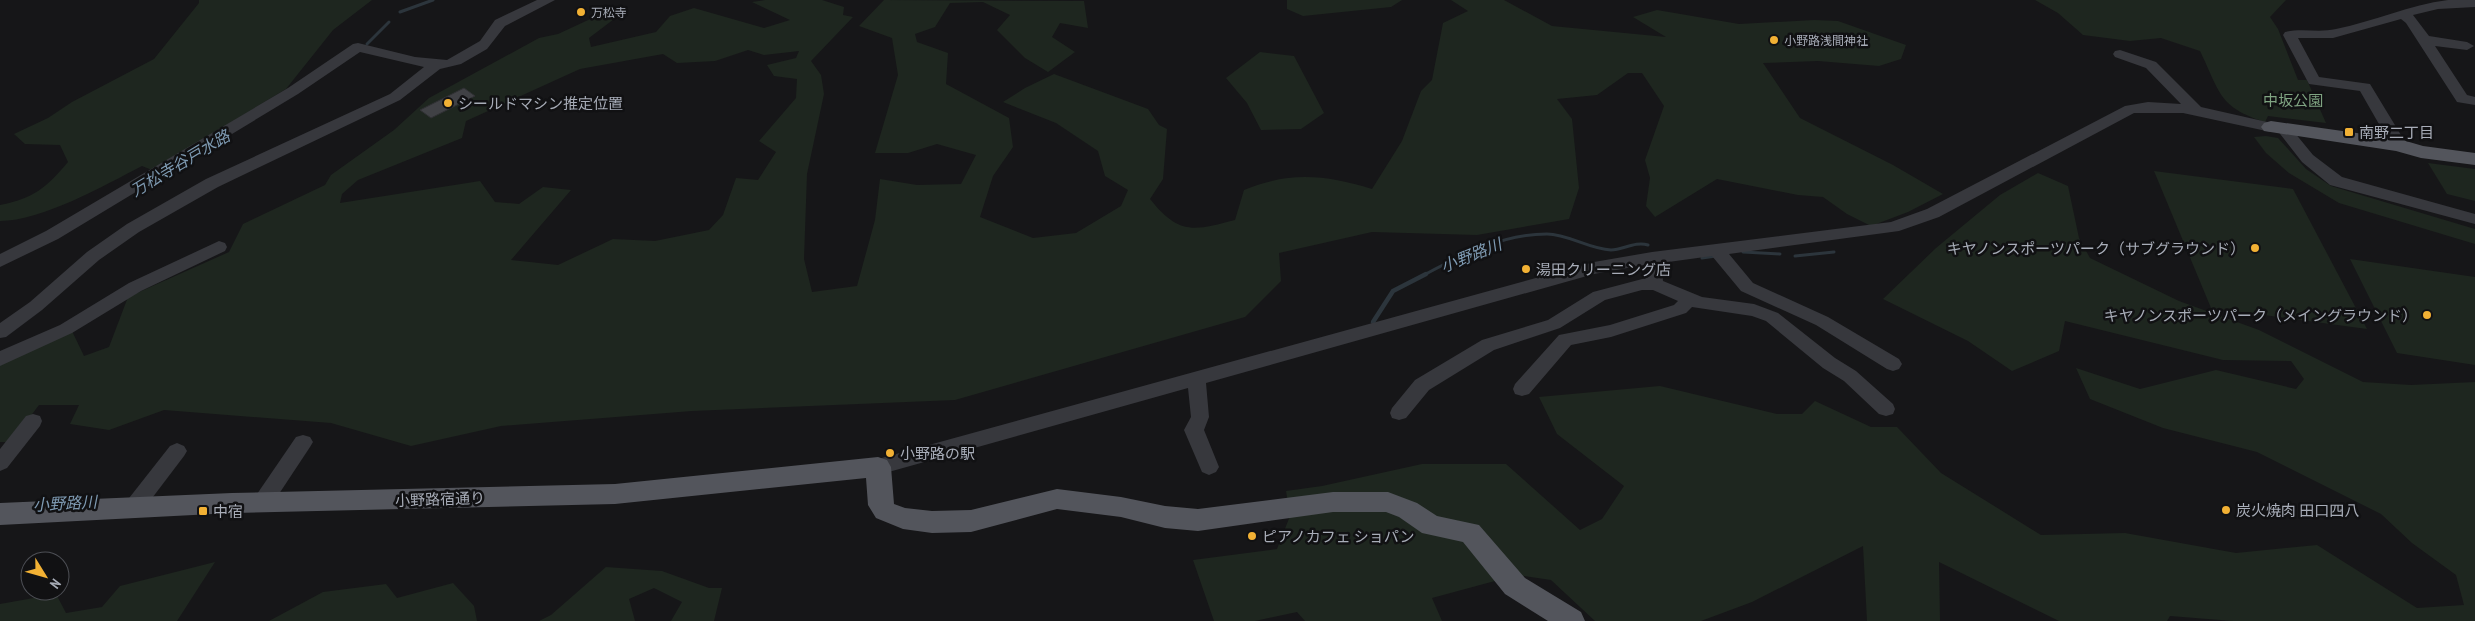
<svg xmlns="http://www.w3.org/2000/svg" width="2475" height="621" font-family="'PT Sans Narrow','Noto Sans JP',sans-serif">
	<style>
		.green { fill: #1e261f; fill-rule: evenodd }
		.lines { fill: none; stroke-linecap: round; stroke-linejoin: round }
		.stream-far1 { stroke: #2c353c; stroke-width: 3 }
		.stream { stroke: #2c353c; stroke-width: 4.5 }
		.building { fill: #404145; stroke: #303034 }
		.minor { fill: #37383d; fill-rule: evenodd }
		.major { fill: #53555c; fill-rule: evenodd }
		.poi-dot { fill: #f2b134; stroke: #111113; stroke-width: 2 }
		.labels { text-anchor: middle; dominant-baseline: central; stroke-width: 5; stroke-linejoin: round; paint-order: stroke }
		.far-poi-label { font-size: 12px; fill: #a8adb8; stroke: #111113; text-anchor: start }
		.park-label { font-size: 15px; fill: #7fa381; stroke: #111113 }
		.poi-label { font-size: 15px; fill: #a8adb8; stroke: #111113; text-anchor: start }
		.street-label { font-size: 15px; fill: #a8adb8; stroke: #111113 }
		.water-label { font-size: 16px; font-style: italic; fill: #7f9bb3; stroke: #111113 }
	</style>
	<rect width="100%" height="100%" fill="#161618"/>
	<g class="green">
		<path d="M199 0H372L333 30 286 89 152 170 142 166C105 185 42 221 0 221V205C34 198 46 188 68 162L60 145 25 144 14 134 48 118 72 102 154 59 199 3Z"/>
		<path d="M765 0H822L844 7 843 15 853 17 811 61 821 75 824 94 807 174 804 259 812 292 857 286 875 220 880 179 917 185 961 184 976 155 937 144 908 153H875L898 75 892 38 859 26 884 0 1084 1 1088 28 1060 23 1052 37 1075 52 1048 72 1025 58 997 30 1010 15 983 2 950 3 935 27 915 34 917 42 948 53 946 84 1009 118 1013 147 993 176 980 217 1033 238 1076 233 1121 206 1128 190 1105 176 1098 151 1056 123 1003 102 1025 88 1054 74 1148 109 1159 125 1167 129 1163 179 1150 199C1179 235 1193 231 1235 220L1244 190C1290 171 1326 175 1372 189L1402 141 1421 91 1432 80 1443 23 1468 11 1451 0H1504L1552 26 1666 37 1633 17 1657 10 1739 24 1814 20 1838 21 1906 45 1901 59 1879 66 1818 61 1763 63 1800 118 1893 165 1943 194 1908 212 1871 226 1847 214 1823 197 1798 195 1717 179 1655 217 1646 206 1650 178 1645 160 1664 106 1642 73H1628L1597 95 1557 99 1572 119 1579 188 1569 219 1477 235 1372 232 1279 253 1281 281 1245 317 955 400 692 411 501 426 411 446 331 423 164 410 109 430 70 424 79 405H39L11 442H0V363L71 329 84 356 109 347 128 297 229 252 243 224 325 185 331 175 394 130 429 98 539 38 558 34 614 8 626 10 589 38 591 47 656 32 670 16 694 8 764 28 790 20 752 2ZM748 50 764 55 799 51 796 58 767 65 774 76 797 79 796 98 759 141 776 152 758 180 736 178 723 215 709 230 655 241 613 239 558 265 511 260 571 190 543 187 519 204 495 202 480 181 340 203 342 194 358 180 462 138 466 121 580 69 663 54 677 63 715 61Z"/>
		<path d="M1287 0H1402L1391 7 1303 16 1287 9Z"/>
		<path d="M2035 0H2286L2270 17 2278 29 2298 80H2307L2326 123 2268 116 2265 122C2218 107 2220 92 2200 51L2161 38 2130 41 2083 35 2058 13Z"/>
		<path d="M1260 52 1294 56 1324 113 1301 129 1261 130 1247 103 1226 78Z"/>
		<path d="M2266 136 2278 138 2306 169 2331 186 2475 229V244L2339 203 2289 173 2266 153 2254 137Z"/>
		<path d="M2428 163 2475 169V201L2447 194Z"/>
		<path d="M2154 171 2293 189 2367 329 2211 308Z"/>
		<path d="M2038 173 2068 186 2079 238 2090 258 2179 301 2259 330 2363 382 2411 385 2475 382V621H2233L2170 616 2167 621H2059L1939 562 1940 621H1867L1863 546 1752 602 1701 621H1595L1551 580 1517 575 1432 598 1442 621H1305L1297 612 1255 621H1214L1193 560 1277 549 1290 516 1286 491 1322 486 1422 464H1506L1580 530 1602 519 1624 486 1557 434 1539 397 1660 386 1777 414H1802L1815 401 1871 427H1897L1941 473 2041 535 2125 533 2236 553 2317 545 2417 608 2464 605 2456 575 2412 543 2381 514 2257 452 2163 428 2090 399 2076 368 2140 389 2216 370 2296 389 2304 379 2291 361 2223 360 2065 321 2059 351 2012 371 1968 341 1883 299 1936 248 2000 195Z"/>
		<path d="M2350 259 2475 277V365L2397 353Z"/>
		<path d="M215 562 177 621H0V604L56 594 66 613 102 607 120 586Z"/>
		<path d="M606 567 662 571 709 588H722L714 621H671L682 602 654 588 629 599 635 621H539L551 615Z"/>
		<path d="M453 583 474 606 477 621H269L323 592 386 584 397 598Z"/>
	</g>
	<g class="lines">
		<g class="stream-far1">
			<path d="M400 12 433 0"/>
			<path d="M367 44 389 22"/>
			<path d="M1743 252 1780 254"/>
			<path d="M1795 256 1834 252"/>
			<path d="M1702 258 1716 256"/>
			<path d="M1424 275C1461 255 1503 234 1547 234 1568 234 1589 249 1611 250 1623 250 1635 241 1648 245"/>
		</g>
		<path class="stream" d="M1373 322 1393 291 1426 274"/>
	</g>
	<path class="building" d="M464 88 475 96 431 118 420 110Z"/>
	<g class="lines">
		<g class="minor">
			<path d="M537 0H555L505 26 487 49 461 64 440 69 400 100 218 187 139 232 99 260 42 310 6 337 0 338V323L30 302 87 252 127 224 206 179 390 94 424 67 360 52 298 94 58 239 0 267V254L46 231 288 88 353 44 358 43 415 57 447 60 480 41 495 20Z"/>
			<path d="M2448 0H2475V7L2438 9 2413 15 2429 36 2467 42 2474 46 2467 50 2435 46 2467 95 2475 97V105L2457 102 2406 23 2401 19 2333 38H2298L2319 77 2370 84 2407 145 2399 150 2391 145 2360 91 2309 84 2283 35 2285 32C2302 28 2319 33 2336 29 2375 21 2409 5 2448 0Z"/>
			<path d="M2120 50 2156 62 2201 107 2276 124 2279 127 2271 132 2183 113H2134L1939 217 1899 231 1729 254 1753 283 1828 317 1899 359 1902 364 1899 369 1893 371 1887 369 1816 325 1741 291 1712 256 1661 263 1663 281 1702 297 1754 304 1778 313 1835 358 1856 371 1893 404 1895 409 1893 414 1886 416 1879 414 1844 381 1823 368 1766 321 1752 316 1692 307 1686 313 1611 337 1571 345 1529 394 1522 396 1515 394 1513 389 1515 384 1559 335 1610 325 1674 305 1678 301 1653 290H1642L1605 300 1560 328 1494 350 1429 390 1406 418 1399 420 1392 418 1390 413 1392 408 1415 380 1482 340 1548 320 1593 292 1646 278 1644 265 1594 274 1206 383 1209 417 1204 430 1219 467 1216 472 1209 475 1202 472 1184 430 1191 417 1188 388 878 475 871 472 868 467 871 462 878 459 1594 262 1652 252 1891 222 1927 209 2125 106 2148 102 2181 104 2146 68 2115 57 2113 54 2115 51Z"/>
			<path d="M2285 125 2290 127 2313 155 2342 177 2475 214V224L2330 185 2302 162 2277 130Z"/>
			<path d="M219 241 225 243 227 247 225 251 141 291 72 333 0 366V351L60 325 129 283Z"/>
			<path d="M33 414 40 416 42 421 40 426 7 468 0 471V449L26 416Z"/>
			<path d="M303 435 310 437 313 442 310 447 269 509 262 511 255 509 252 503 255 497 296 437Z"/>
			<path d="M177 443 184 446 187 451 184 456 140 514 133 516 126 514 123 508 126 502 170 446Z"/>
		</g>
		<g class="major">
			<path d="M2271 121 2399 139 2423 146 2475 153V165L2421 158 2396 151 2264 131 2261 127 2264 123Z"/>
			<path d="M878 457 887 460 891 467 894 504 905 508 932 511 971 510 1057 489 1121 497 1165 506 1198 509 1333 492H1388L1417 503 1437 516 1479 525 1525 578 1581 612 1585 621H1548L1505 594 1463 542 1422 533 1399 517 1386 512H1333L1198 531 1165 528 1121 517 1057 509 971 532 932 533 903 529 876 518 868 505 866 478 615 504 232 513 0 525V503L232 493 615 484Z"/>
		</g>
	</g>
	<g class="poi-dot">
		<circle cx="581" cy="12" r="5"/>
		<circle cx="1774" cy="40" r="5"/>
		<circle cx="448" cy="103" r="5"/>
		<rect x="2344" y="127" width="10" height="10" rx="2.5"/>
		<circle cx="2255" cy="248" r="5"/>
		<circle cx="1526" cy="269" r="5"/>
		<circle cx="2427" cy="315" r="5"/>
		<circle cx="890" cy="453" r="5"/>
		<circle cx="2226" cy="510" r="5"/>
		<rect x="198" y="506" width="10" height="10" rx="2.5"/>
		<circle cx="1252" cy="536" r="5"/>
	</g>
	<g class="labels">
		<g class="far-poi-label">
			<text x="591" y="12">万松寺</text>
			<text x="1784" y="40">小野路浅間神社</text>
		</g>
		<g class="park-label">
			<text x="2293" y="100">中坂公園</text>
		</g>
		<g class="poi-label">
			<text x="458" y="103">シールドマシン推定位置</text>
			<text x="2359" y="132">南野二丁目</text>
			<text x="2245" y="248" text-anchor="end">キヤノンスポーツパーク（サブグラウンド）</text>
			<text x="1536" y="269">湯田クリーニング店</text>
			<text x="2417" y="315" text-anchor="end">キヤノンスポーツパーク（メイングラウンド）</text>
			<text x="900" y="453">小野路の駅</text>
			<text x="2236" y="510">炭火焼肉 田口四八</text>
			<text x="213" y="511">中宿</text>
			<text x="1262" y="536">ピアノカフェ ショパン</text>
		</g>
		<g class="street-label">
			<text transform="translate(440 499) rotate(-2)">小野路宿通り</text>
		</g>
		<g class="water-label">
			<text transform="translate(180 163) rotate(-31)">万松寺谷戸水路</text>
			<text transform="translate(1471 255) rotate(-22)">小野路川</text>
			<text transform="translate(65 503) rotate(-3)">小野路川</text>
		</g>
	</g>
	<g transform="translate(45 576) rotate(127)"><circle r="24" fill="#111113" stroke="#4d4f55"/>
	<path d="M0-4L9 19L0 12L-9 19Z" fill="#f2b134"/>
	<text y="-8" font-size="14" font-weight="bold" text-anchor="middle" fill="#a8adb8">N</text>
	</g>
</svg>
